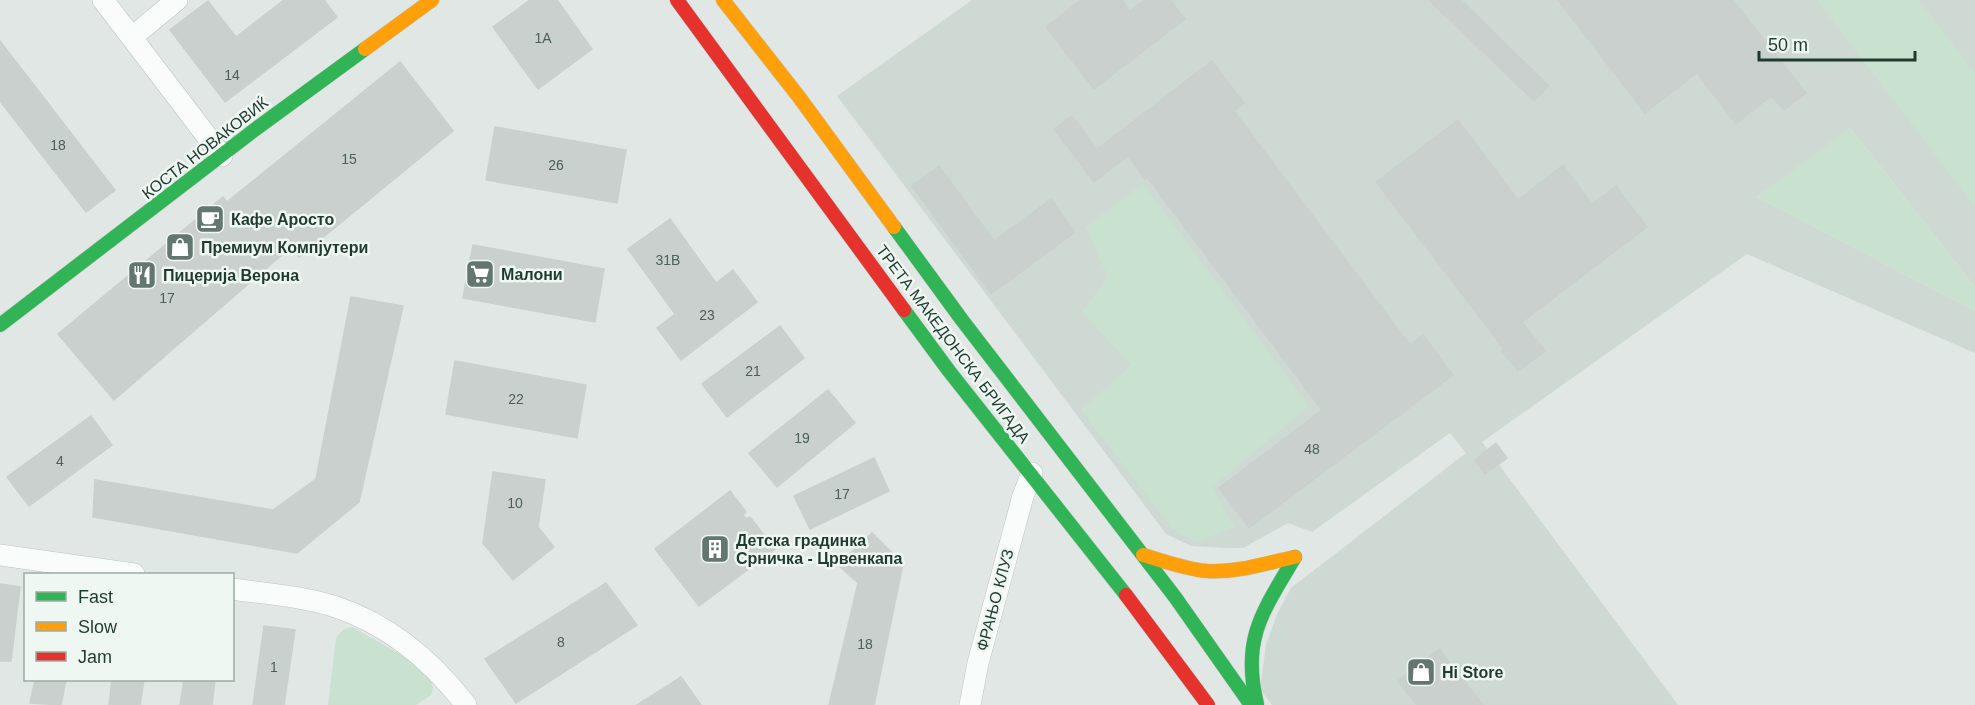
<svg xmlns="http://www.w3.org/2000/svg" width="1975" height="705" font-family="Helvetica,sans-serif">
	<style>
		.built { fill: #cfd9d4 }
		.green { fill: #c9e1cf }
		.building { fill: #cad0cd; stroke: #cad0cd; stroke-width: 1.5 }
		.lines { fill: none; stroke-linecap: round; stroke-linejoin: round }
		.street-casing { stroke: #bec4c1; stroke-width: 22 }
		.fast-casing { stroke: #bdc5c1; stroke-width: 15 }
		.slow-casing { stroke: #bdc5c1; stroke-width: 15 }
		.jam-casing { stroke: #bdc5c1; stroke-width: 15 }
		.street { stroke: #fafbfb; stroke-width: 21 }
		.fast { stroke: #30b455; stroke-width: 14 }
		.slow { stroke: #ff9f0a; stroke-width: 14 }
		.jam { stroke: #e5322d; stroke-width: 14 }
		.labels { text-anchor: middle; dominant-baseline: central; stroke-width: 5; stroke-linejoin: round; paint-order: stroke }
		.number-label { font-size: 14px; fill: #4a6059 }
		.street-label { font-size: 16px; fill: #1f3a31; stroke: #eff7f2 }
		.poi-label { font-size: 16px; font-weight: bold; fill: #1f3a31; stroke: #eff7f2; text-anchor: start }
	</style>
	<rect width="100%" height="100%" fill="#e1e7e4"/>
	<path class="built" d="M972 0H1975V287L1851 129 1757 197 1975 311V353L1747 254 1482 442 1678 705H1272L1260 689 1266 645 1277 614 1291 588 1466 453 1450 433 1312 532 1288 523 1243 548H1226L1191 546 1166 534 837 96Z"/>
	<g class="green">
		<path d="M1817 0H1919L1975 73V207Z"/>
		<path d="M1850 128 1975 287V311L1757 197Z"/>
		<path d="M1143 184 1309 406 1212 487 1234 527 1197 542 1173 530 1081 410 1131 365 1082 312 1108 277 1086 227Z"/>
		<path d="M352 627 407 658 430 678 433 688 431 695 416 705H328L336 638 344 629Z"/>
	</g>
	<g class="building">
		<path d="M284 0H324L337 17 225 102 170 30 208 1 236 37Z"/>
		<path d="M530 0H557L592 49 538 89 493 27Z"/>
		<path d="M1081 0H1122L1130 11 1144 0H1170L1185 19 1094 89 1046 27Z"/>
		<path d="M1429 0H1461L1549 86 1534 101Z"/>
		<path d="M1558 0H1733L1806 93 1784 110 1771 96 1736 124 1697 73 1645 113Z"/>
		<path d="M0 41 115 190 86 212 0 101Z"/>
		<path d="M1212 61 1244 103 1234 111 1410 345 1423 335 1453 375 1249 528 1219 488 1322 410 1147 177 1145 179 1128 156 1094 182 1054 129 1072 116 1097 149Z"/>
		<path d="M400 62 453 131 299 257 291 247 114 400 58 334 223 197 227 202Z"/>
		<path d="M1458 120 1518 200 1563 165 1592 204 1616 186 1647 227 1522 322 1545 351 1518 371 1502 351 1504 349 1376 182Z"/>
		<path d="M495 127 626 150 617 203 486 180Z"/>
		<path d="M939 166 994 241 1051 199 1075 232 991 294 912 186Z"/>
		<path d="M670 219 716 283 733 270 757 302 681 360 657 328 675 314 628 249Z"/>
		<path d="M473 245 604 269 595 322 463 298Z"/>
		<path d="M351 297 403 306 359 502 297 553 93 517 95 480 273 510 316 479Z"/>
		<path d="M780 326 804 358 727 417 702 384Z"/>
		<path d="M455 361 586 385 577 438 446 414Z"/>
		<path d="M828 390 855 423 777 487 749 453Z"/>
		<path d="M91 416 112 445 29 506 7 477Z"/>
		<path d="M1496 443 1507 458 1485 474 1475 460Z"/>
		<path d="M874 458 889 491 810 529 794 496Z"/>
		<path d="M493 472 545 480 538 527 554 547 513 580 483 543Z"/>
		<path d="M730 491 746 512 743 515 746 519 750 517 775 549 699 606 655 549Z"/>
		<path d="M872 533 903 564 874 705H829L858 583 838 565Z"/>
		<path d="M606 583 637 625 516 703 485 659Z"/>
		<path d="M0 584 20 587 11 661H0Z"/>
		<path d="M264 626 295 630 284 705H253Z"/>
		<path d="M1439 649 1483 705H1417L1398 681Z"/>
		<path d="M681 677 701 705H637Z"/>
		<path d="M35 680H66L61 705 30 703Z"/>
		<path d="M112 680H144L140 705H109Z"/>
		<path d="M184 680H215L212 705H180Z"/>
	</g>
	<g class="lines">
		<g class="street-casing">
			<g id="street">
				<path d="M103 0 222 156"/>
				<path d="M132 37 177 0"/>
				<path d="M0 555 134 574"/>
				<path d="M232 589C267 594 303 596 336 607 390 625 432 661 466 705"/>
				<path d="M970 705 978 663 1023 496 1032 473"/>
			</g>
		</g>
		<g class="fast-casing">
			<g id="fast">
				<path d="M894 227 962 320 1175 597 1251 705"/>
				<path d="M904 310 949 371 1126 595"/>
				<path d="M0 325 257 128 365 49"/>
				<path d="M1257 704C1241 639 1263 611 1295 557"/>
			</g>
		</g>
		<g class="slow-casing">
			<g id="slow">
				<path d="M723 0 799 97 894 227"/>
				<path d="M365 49 432 0"/>
				<path d="M1143 555C1164 561 1185 569 1207 571 1237 573 1266 563 1295 557"/>
			</g>
		</g>
		<g class="jam-casing">
			<g id="jam">
				<path d="M677 0 904 310"/>
				<path d="M1126 595 1208 705"/>
			</g>
		</g>
		<use href="#street" class="street"/>
		<use href="#fast" class="fast"/>
		<use href="#slow" class="slow"/>
		<use href="#jam" class="jam"/>
	</g>
	<defs>
		<g id="cafe-square" transform="scale(1.5)"><rect x="-9" y="-9" width="18" height="18" rx="4" fill="#637770" stroke="#eff7f2"/><path d="M-5.5-4.5H6V0H3Q3 3.5 0 3.5H-2.5Q-5.5 3.5-5.5 0ZM3-3.2v2h1.7v-2ZM-6 4.5H4V6H-6Z" fill="#fff"/></g>
		<g id="shop-square" transform="scale(1.5)"><rect x="-9" y="-9" width="18" height="18" rx="4" fill="#637770" stroke="#eff7f2"/><path d="M-5-2.5h2.3a2.7 3.5 0 0 1 5.4 0H5L5.5 6h-11ZM-1.5-2.5h3a1.5 2.3 0 0 0-3 0Z" fill="#fff"/></g>
		<g id="supermarket-square" transform="scale(1.5)"><rect x="-9" y="-9" width="18" height="18" rx="4" fill="#637770" stroke="#eff7f2"/><path d="M-6-5.5h2.5l.6 2H6L4.5 2H-2.5L-4.4-4H-6ZM-1.5 3.2a1.3 1.3 0 1 0 .1 0ZM3 3.2a1.3 1.3 0 1 0 .1 0Z" fill="#fff"/></g>
		<g id="restaurant-square" transform="scale(1.5)"><rect x="-9" y="-9" width="18" height="18" rx="4" fill="#637770" stroke="#eff7f2"/><path d="M-5-6h1v4h1v-4h1v4h1v-4h1v5L-1.5 .5V6h-2V.5L-5-1ZM5-6V6H3V1.5H1.5Q1.5-4 5-6Z" fill="#fff"/></g>
		<g id="building-square" transform="scale(1.5)"><rect x="-9" y="-9" width="18" height="18" rx="4" fill="#637770" stroke="#eff7f2"/><path d="M-4-6H4V6H1V3H-1V6H-4ZM-2.5-4.3h1.7v1.8h-1.7ZM.8-4.3h1.7v1.8H.8ZM-2.5-1h1.7V.8h-1.7ZM.8-1h1.7V.8H.8Z" fill="#fff"/></g>
	</defs>
	<g fill-rule="evenodd">
		<use href="#cafe-square" x="210" y="219"/>
		<use href="#shop-square" x="180" y="247"/>
		<use href="#supermarket-square" x="480" y="274"/>
		<use href="#restaurant-square" x="142" y="275"/>
		<use href="#building-square" x="715" y="549"/>
		<use href="#shop-square" x="1421" y="672"/>
	</g>
	<g class="labels">
		<g class="number-label">
			<text x="543" y="38">1А</text>
			<text x="232" y="75">14</text>
			<text x="58" y="145">18</text>
			<text x="349" y="159">15</text>
			<text x="556" y="165">26</text>
			<text x="668" y="260">31B</text>
			<text x="167" y="298">17</text>
			<text x="707" y="315">23</text>
			<text x="753" y="371">21</text>
			<text x="516" y="399">22</text>
			<text x="802" y="438">19</text>
			<text x="1312" y="449">48</text>
			<text x="60" y="461">4</text>
			<text x="842" y="494">17</text>
			<text x="515" y="503">10</text>
			<text x="561" y="642">8</text>
			<text x="865" y="644">18</text>
			<text x="274" y="667">1</text>
		</g>
		<g class="street-label">
			<text transform="translate(205 148) rotate(-38)">КОСТА НОВАКОВИЌ</text>
			<text transform="translate(953 344) rotate(53)">ТРЕТА МАКЕДОНСКА БРИГАДА</text>
			<text transform="translate(995 600) rotate(-75)">ФРАЊО КЛУЗ</text>
		</g>
		<g class="poi-label">
			<text x="231" y="219">Кафе Аросто</text>
			<text x="201" y="247">Премиум Компјутери</text>
			<text x="501" y="274">Малони</text>
			<text x="163" y="275">Пицерија Верона</text>
			<text x="736" y="540">Детска градинка<tspan x="736" dy="18">Срничка - Црвенкапа</tspan></text>
			<text x="1442" y="672">Hi Store</text>
		</g>
	</g>
	<rect x="24" y="573" width="210" height="108" fill="#eff7f2" stroke="#9caba5" stroke-width="1.5"/>
	<rect x="36" y="592" width="30" height="9" fill="#30b455" stroke="#9caba5" stroke-width="1.5"/>
	<text x="78" y="603" font-size="18" fill="#1f3a31">Fast</text>
	<rect x="36" y="622" width="30" height="9" fill="#ff9f0a" stroke="#9caba5" stroke-width="1.5"/>
	<text x="78" y="633" font-size="18" fill="#1f3a31">Slow</text>
	<rect x="36" y="652" width="30" height="9" fill="#e5322d" stroke="#9caba5" stroke-width="1.5"/>
	<text x="78" y="663" font-size="18" fill="#1f3a31">Jam</text>
	<path d="M1759 51v9h156v-9" fill="none" stroke="#1f3a31" stroke-width="3"/>
	<text x="1768" y="51" font-size="18" fill="#1f3a31" stroke="#eff7f2" stroke-width="4.5" paint-order="stroke">50 m</text>
</svg>
